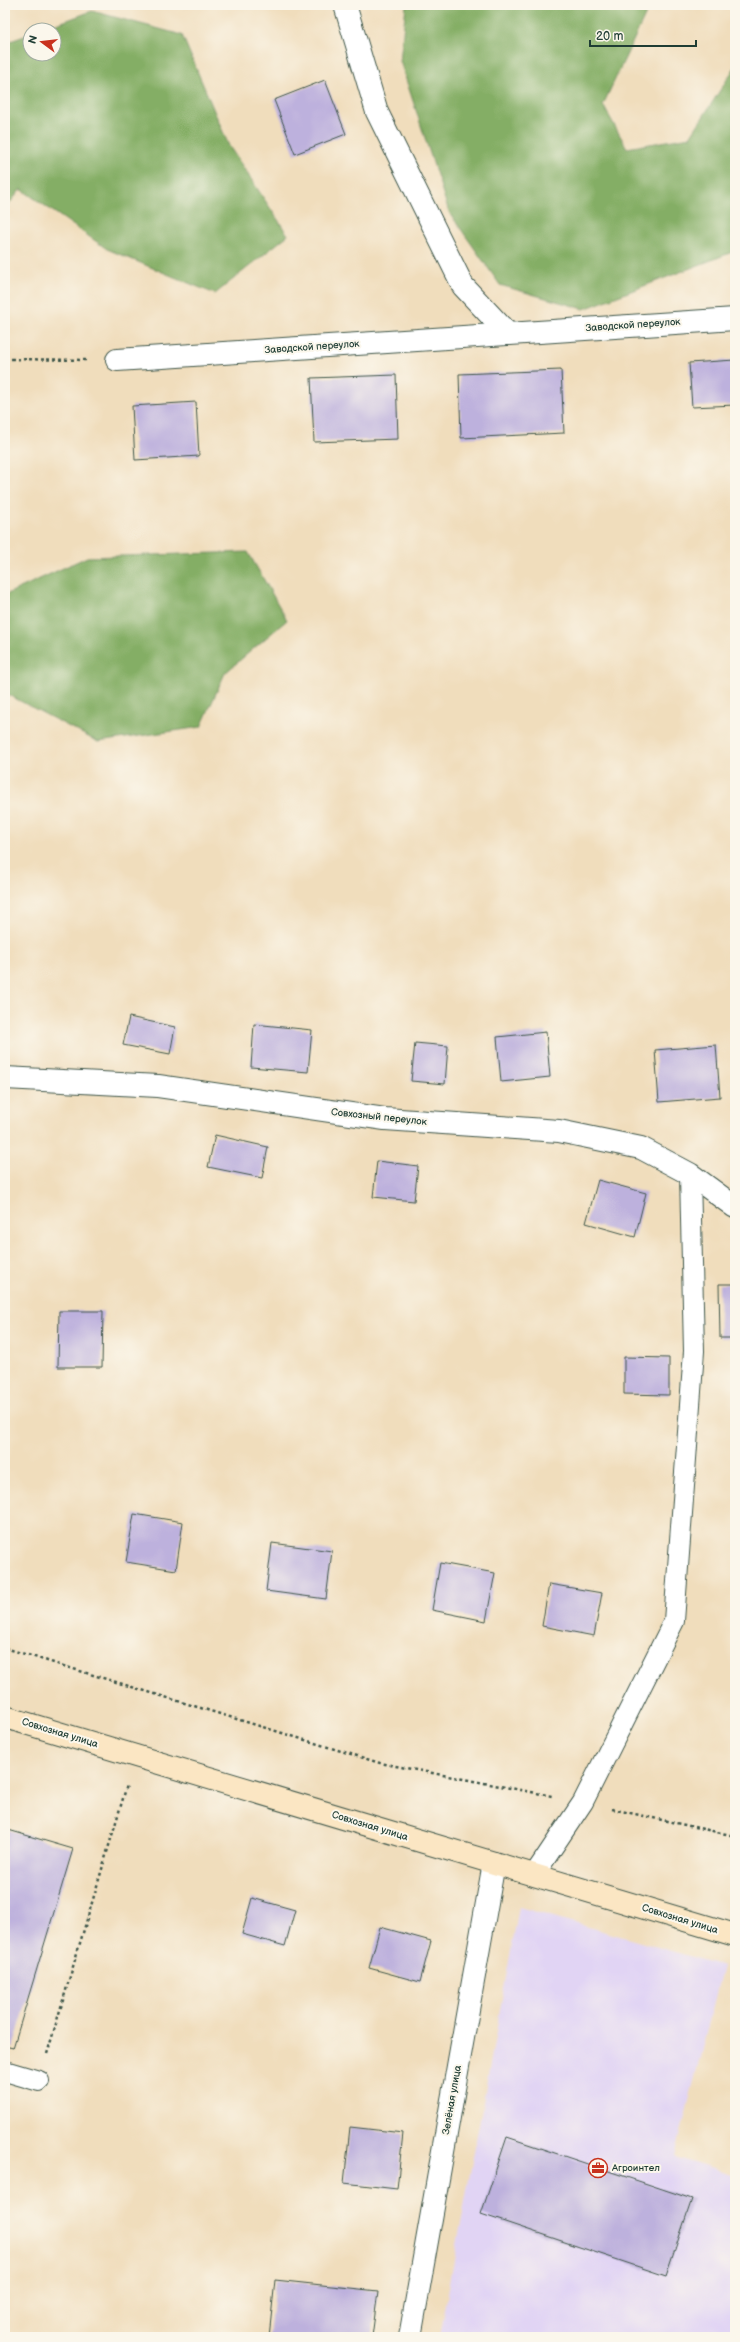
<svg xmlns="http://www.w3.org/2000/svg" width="740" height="2342" font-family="'Balsamiq Sans',sans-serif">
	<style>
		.built { fill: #e1d4f4 }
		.forest { fill: #84ae65; stroke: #52764c }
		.building { fill: #bdb1dd }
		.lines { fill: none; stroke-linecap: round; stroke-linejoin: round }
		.lane-casing { stroke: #3e5548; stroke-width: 22 }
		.street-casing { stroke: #3e5548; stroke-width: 24 }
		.secondary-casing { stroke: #3e5548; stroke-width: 24 }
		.path { stroke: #3e5548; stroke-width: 2.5; stroke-dasharray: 3 3; stroke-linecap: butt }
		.lane { stroke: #fff; stroke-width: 20 }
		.street { stroke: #fff; stroke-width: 22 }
		.secondary { stroke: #fbe6c3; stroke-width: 22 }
		.labels { text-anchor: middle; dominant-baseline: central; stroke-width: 4; stroke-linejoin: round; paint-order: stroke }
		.street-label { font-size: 10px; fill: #1f3d34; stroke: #fbf7ec }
		.poi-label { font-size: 10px; fill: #1f3d34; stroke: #fbf7ec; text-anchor: start }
	</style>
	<rect width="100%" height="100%" fill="#fbf7ec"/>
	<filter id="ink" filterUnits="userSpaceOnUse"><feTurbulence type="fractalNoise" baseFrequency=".025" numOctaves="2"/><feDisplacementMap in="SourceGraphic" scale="8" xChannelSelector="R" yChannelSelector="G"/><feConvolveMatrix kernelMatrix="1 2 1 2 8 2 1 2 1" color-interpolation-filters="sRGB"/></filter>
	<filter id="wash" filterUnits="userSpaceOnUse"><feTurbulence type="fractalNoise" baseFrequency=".012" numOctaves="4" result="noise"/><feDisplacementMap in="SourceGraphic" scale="16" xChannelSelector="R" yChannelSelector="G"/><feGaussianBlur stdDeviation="0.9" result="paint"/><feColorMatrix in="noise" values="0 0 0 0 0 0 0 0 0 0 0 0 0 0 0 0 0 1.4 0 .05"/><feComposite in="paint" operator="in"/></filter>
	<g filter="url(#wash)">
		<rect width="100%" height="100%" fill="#f0ddbc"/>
		<path class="built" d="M519 1907 723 1966 675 2156 735 2175V2337H440Z"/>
		<g class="forest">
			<path d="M406 5H650L603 105 627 148 690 137 735 67V251L584 309 500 285 449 212 400 61Z"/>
			<path d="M92 11 182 35 229 146 288 235 215 294 107 249 21 189 5 209V43L30 34V54H54V30H40Z"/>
			<path d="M248 552 287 620 225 673 201 727 98 742 5 693V595L87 557Z"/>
		</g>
		<g id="blocks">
			<g class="building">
				<path d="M325 80 346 134 295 154 274 100Z"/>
				<path d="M735 360V405L692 407 689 363Z"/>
				<path d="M561 370 564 433 461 438 459 374Z"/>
				<path d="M396 375 398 439 314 442 311 378Z"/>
				<path d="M196 402 199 456 135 460 132 406Z"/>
				<path d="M129 1017 175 1027 170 1054 123 1045Z"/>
				<path d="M254 1024 312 1030 308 1072 251 1067Z"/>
				<path d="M546 1032 550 1077 501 1082 497 1037Z"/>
				<path d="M415 1043 448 1046 445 1084 411 1081Z"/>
				<path d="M716 1045 720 1097 659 1102 655 1050Z"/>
				<path d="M215 1135 268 1147 262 1178 208 1167Z"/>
				<path d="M377 1161 418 1166 414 1201 373 1197Z"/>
				<path d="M598 1180 646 1193 635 1237 586 1223Z"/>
				<path d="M719 1284H735V1338H720Z"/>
				<path d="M59 1311H103L102 1367H58Z"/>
				<path d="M624 1357 669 1358V1395L624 1394Z"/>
				<path d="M134 1514 183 1522 176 1570 126 1562Z"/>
				<path d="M272 1543 332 1551 326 1599 266 1591Z"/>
				<path d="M440 1563 495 1573 486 1621 432 1610Z"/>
				<path d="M549 1584 602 1593 594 1636 542 1626Z"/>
				<path d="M5 1829 73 1849 13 2048 5 2046Z"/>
				<path d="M252 1898 295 1910 285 1946 242 1934Z"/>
				<path d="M380 1927 431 1941 420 1982 369 1968Z"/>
				<path d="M350 2127 403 2133 397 2189 344 2183Z"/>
				<path d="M507 2137 692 2199 666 2276 481 2214Z"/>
				<path d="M275 2280 378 2291 372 2337H269Z"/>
			</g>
		</g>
	</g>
	<g filter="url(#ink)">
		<use href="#blocks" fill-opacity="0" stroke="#3e5548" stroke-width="1"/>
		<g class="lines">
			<g class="lane-casing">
				<g id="lane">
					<path d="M534 1875 583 1802 674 1621 694 1351 690 1174"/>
					<path d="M5 2071 39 2081"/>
				</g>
			</g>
			<g class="street-casing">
				<g id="street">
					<path d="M345 5 377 112 463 286 508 334"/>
					<path d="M117 360 735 319"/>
					<path d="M5 1078 158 1086 385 1119 559 1131 641 1148 690 1174 735 1207"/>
					<path d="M410 2337 494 1863"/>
				</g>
			</g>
			<g class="secondary-casing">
				<path id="secondary" d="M5 1717 735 1935"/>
			</g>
			<g class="path">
				<path d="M5 359 88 360"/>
				<path d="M5 1648 380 1763 552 1796"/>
				<path d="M612 1809 735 1836"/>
				<path d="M47 2054 127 1785"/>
			</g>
			<use href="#lane" class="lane"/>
			<use href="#street" class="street"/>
			<use href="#secondary" class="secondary"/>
		</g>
	</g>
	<defs>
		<g id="office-ring" transform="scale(1)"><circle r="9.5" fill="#fbf7ec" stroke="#c8321e" stroke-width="1.5"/><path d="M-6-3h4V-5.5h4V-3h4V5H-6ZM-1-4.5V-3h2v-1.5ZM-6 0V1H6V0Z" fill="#c8321e"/></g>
	</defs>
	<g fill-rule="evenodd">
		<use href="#office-ring" x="598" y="2168"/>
	</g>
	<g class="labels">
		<g class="street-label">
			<text transform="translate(633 325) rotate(-4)">Заводской переулок</text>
			<text transform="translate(312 347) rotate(-4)">Заводской переулок</text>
			<text transform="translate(379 1117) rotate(6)">Совхозный переулок</text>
			<text transform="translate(60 1733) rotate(17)">Совхозная улица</text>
			<text transform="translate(370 1826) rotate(17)">Совхозная улица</text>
			<text transform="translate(680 1919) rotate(17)">Совхозная улица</text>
			<text transform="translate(452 2100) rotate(-80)">Зелёная улица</text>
		</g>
		<g class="poi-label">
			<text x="612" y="2168">Агроинтел</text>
		</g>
	</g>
	<rect width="740" height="2342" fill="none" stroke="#fbf7ec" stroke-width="20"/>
	<g transform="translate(42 42) rotate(285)"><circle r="19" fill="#fbf7ec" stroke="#a3ada2"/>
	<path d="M0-3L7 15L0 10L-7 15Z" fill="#c8321e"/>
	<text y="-6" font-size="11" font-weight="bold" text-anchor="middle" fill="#1f3d34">N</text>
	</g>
	<path d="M590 40v6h106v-6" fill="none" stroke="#1f3d34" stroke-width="2"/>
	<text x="596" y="40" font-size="12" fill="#1f3d34" stroke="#fbf7ec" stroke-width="3" paint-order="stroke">20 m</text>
</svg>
